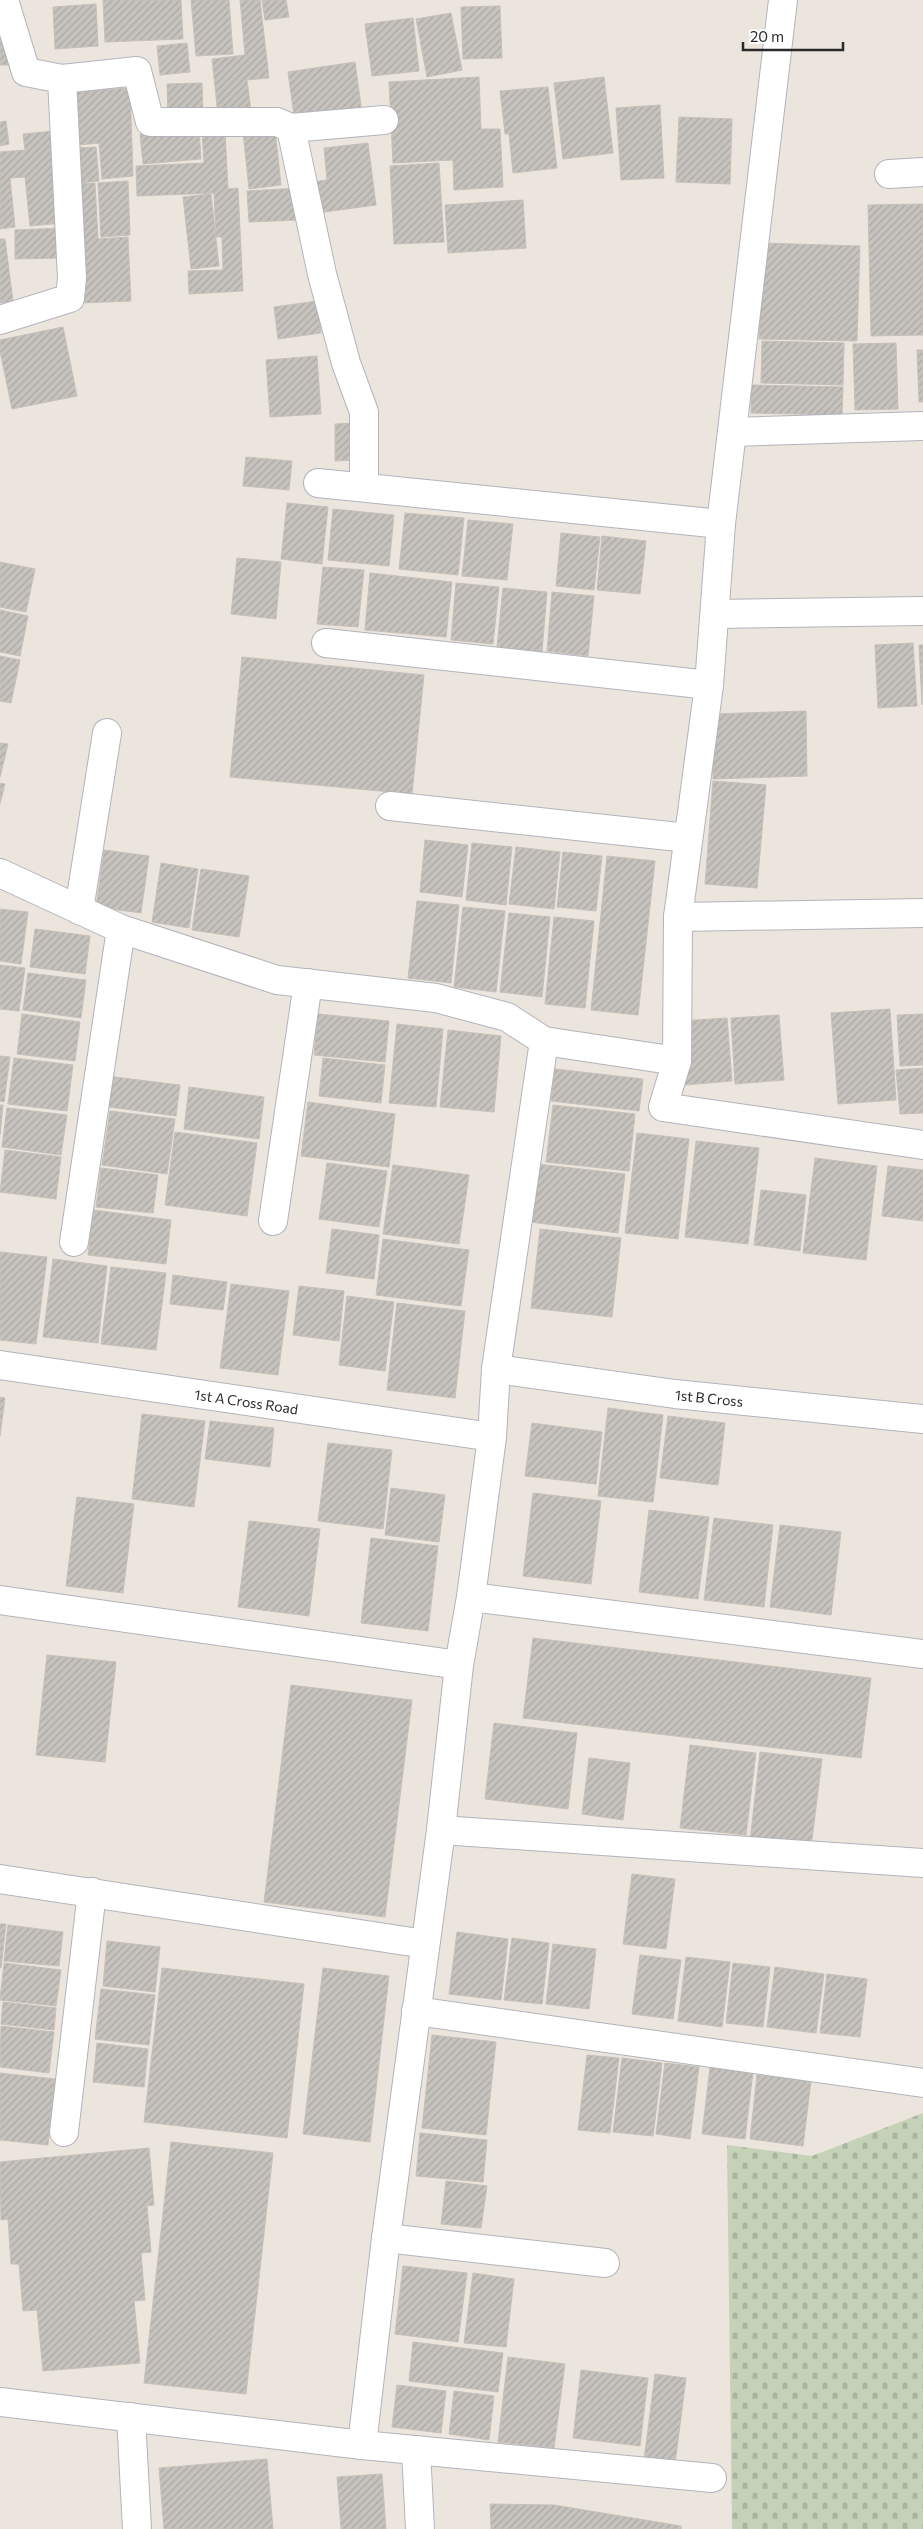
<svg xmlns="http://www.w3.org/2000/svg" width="923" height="2529" font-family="Commissioner,sans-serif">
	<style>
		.cemetery { fill: url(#cemetery-stones) }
		.building { fill: url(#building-hatch); stroke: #c6c0b8 }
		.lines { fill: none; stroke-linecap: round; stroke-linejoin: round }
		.minor-casing { stroke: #b2b4bc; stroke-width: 30 }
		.minor { stroke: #fff; stroke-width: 28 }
		.labels { text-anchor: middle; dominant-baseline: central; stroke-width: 4; stroke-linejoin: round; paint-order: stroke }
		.street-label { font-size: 14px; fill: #2a2a2a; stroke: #fff }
	</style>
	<defs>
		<pattern id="cemetery-stones" width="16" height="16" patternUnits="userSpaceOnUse" patternTransform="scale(1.25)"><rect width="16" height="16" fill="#c6d2b8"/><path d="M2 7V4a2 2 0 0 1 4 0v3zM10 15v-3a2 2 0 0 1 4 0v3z" fill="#aab49e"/></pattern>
		<pattern id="building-hatch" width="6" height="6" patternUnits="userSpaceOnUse" patternTransform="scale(1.25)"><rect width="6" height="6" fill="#c6c2bd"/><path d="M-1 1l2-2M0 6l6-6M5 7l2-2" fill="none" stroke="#aaa7a3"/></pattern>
	</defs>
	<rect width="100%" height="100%" fill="#ebe5de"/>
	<path class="cemetery" d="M923 2113V2529H732L727 2145 812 2156Z"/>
	<g class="building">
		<path d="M103 0H181L183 39 105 42Z"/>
		<path d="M191 0H229L233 54 196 56Z"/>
		<path d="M240 0H260L269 78 247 80 251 111 218 115 212 59 245 55Z"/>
		<path d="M262 0H286L289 17 265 20Z"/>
		<path d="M96 4 98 46 55 49 53 7Z"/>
		<path d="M500 6 502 58 463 59 461 7Z"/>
		<path d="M451 13 462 70 427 77 416 19Z"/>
		<path d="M413 18 419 71 372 76 365 24Z"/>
		<path d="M7 21 9 65H0V22Z"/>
		<path d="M187 43 190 72 160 75 157 46Z"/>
		<path d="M355 62 362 113 295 123 288 72Z"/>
		<path d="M479 77 481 129H500L503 187 454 190 453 160 393 163 389 82Z"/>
		<path d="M604 77 613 153 563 159 554 83Z"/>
		<path d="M202 83 203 116 168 117 167 84Z"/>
		<path d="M548 87 557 168 513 173 509 134H505L500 91Z"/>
		<path d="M130 88 133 176 102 179 99 143 69 146 66 92Z"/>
		<path d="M660 105 664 178 621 180 616 108Z"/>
		<path d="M679 117 732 119 730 184 676 182Z"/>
		<path d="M6 121 9 144 0 146V122Z"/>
		<path d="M275 129 281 185 249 189 243 132Z"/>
		<path d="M199 130 201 159 143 164 140 134Z"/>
		<path d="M54 131 63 223 30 226 25 177 10 178 15 227 0 229V152L25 150 23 134Z"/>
		<path d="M225 131 228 189 238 188 243 291 189 294 188 271 223 270 222 237H216L214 193 137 196 136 166 204 163 202 132Z"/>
		<path d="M368 143 376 205 317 213 313 182 327 180 324 148Z"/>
		<path d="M96 147 99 181 78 183 75 148Z"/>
		<path d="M439 163 444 242 394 244 390 166Z"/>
		<path d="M128 181 130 235 101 237 98 183Z"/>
		<path d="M95 183 98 239 128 237 131 301 80 303 74 184Z"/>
		<path d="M300 188 302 220 249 222 247 191Z"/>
		<path d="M211 194 219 266 191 269 183 197Z"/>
		<path d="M523 200 526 248 448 253 445 205Z"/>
		<path d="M923 204V335L871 336 868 205Z"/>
		<path d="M61 228 62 258 15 259V230Z"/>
		<path d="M0 239H5L13 301 0 303Z"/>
		<path d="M762 243 860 246 857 341 759 339Z"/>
		<path d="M317 301 321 333 278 339 274 307Z"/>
		<path d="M63 327 77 396 12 409 0 351V340Z"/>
		<path d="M762 341 844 343 843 385 761 383Z"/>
		<path d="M896 343 898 409 855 410 853 344Z"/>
		<path d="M917 350H923V402H919Z"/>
		<path d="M317 356 321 414 270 417 266 360Z"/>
		<path d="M751 385 843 387 842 415 751 413Z"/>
		<path d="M355 423 356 460 335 461V424Z"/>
		<path d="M246 457 292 461 289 490 243 486Z"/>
		<path d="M287 503 328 507 322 564 281 559Z"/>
		<path d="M333 509 394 515 389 566 328 560Z"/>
		<path d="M405 513 464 518 458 575 399 569Z"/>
		<path d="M468 520 513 524 507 580 462 576Z"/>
		<path d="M561 533 600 537 594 590 556 586Z"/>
		<path d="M602 536 646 541 640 594 597 590Z"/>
		<path d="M237 558 281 562 276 619 231 614Z"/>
		<path d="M0 562 35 569 26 612 0 607Z"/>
		<path d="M323 567 364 570 358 627 317 624Z"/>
		<path d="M370 573 452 582 446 637 365 630Z"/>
		<path d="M456 583 499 587 493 644 451 640Z"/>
		<path d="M503 588 547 592 542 652 497 647Z"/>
		<path d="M552 592 594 596 588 656 547 651Z"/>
		<path d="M0 610 28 616 20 656 0 652Z"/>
		<path d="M913 643 917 706 878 708 875 645Z"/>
		<path d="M919 645H923L922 705Z"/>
		<path d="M0 656 20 660 11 703 0 701Z"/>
		<path d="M242 657 424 675 412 794 230 777Z"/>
		<path d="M806 711 807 776 713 779 711 714Z"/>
		<path d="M0 743 8 744 0 777Z"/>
		<path d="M713 781 766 785 757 888 705 884Z"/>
		<path d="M0 783 5 784 0 804Z"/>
		<path d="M425 840 468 845 462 897 420 892Z"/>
		<path d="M472 843 512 847 506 905 466 900Z"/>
		<path d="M516 847 560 852 554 909 509 904Z"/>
		<path d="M104 850 149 856 141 913 96 907Z"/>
		<path d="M563 852 602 856 596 911 557 907Z"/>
		<path d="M607 856 655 861 638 1015 591 1010Z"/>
		<path d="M161 863 198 869 189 928 152 922Z"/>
		<path d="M201 869 249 876 239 937 192 930Z"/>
		<path d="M417 901 459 905 451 983 408 978Z"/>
		<path d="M463 907 505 911 496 992 454 987Z"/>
		<path d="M0 909 28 912 21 964 0 961Z"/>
		<path d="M509 913 550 917 542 997 500 992Z"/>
		<path d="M554 917 594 921 585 1008 545 1004Z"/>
		<path d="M35 929 90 936 85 974 30 967Z"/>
		<path d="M0 965 25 968 19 1011 0 1009Z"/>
		<path d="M28 973 86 980 81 1018 23 1010Z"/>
		<path d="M890 1009 896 1100 838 1104 831 1013Z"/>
		<path d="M22 1014 80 1022 75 1061 17 1054Z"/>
		<path d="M318 1014 389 1021 385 1062 314 1055Z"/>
		<path d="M923 1014V1065L900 1066 897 1015Z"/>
		<path d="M779 1015 784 1080 735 1084 731 1018Z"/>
		<path d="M727 1018 732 1081 685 1085 681 1021Z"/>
		<path d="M397 1024 443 1029 436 1107 389 1103Z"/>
		<path d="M448 1030 501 1036 494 1112 440 1107Z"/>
		<path d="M0 1056 10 1057 4 1102 0 1101Z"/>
		<path d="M14 1058 73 1065 67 1111 8 1104Z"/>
		<path d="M323 1058 385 1065 381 1103 319 1096Z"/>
		<path d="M923 1068V1113L900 1114 896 1070Z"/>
		<path d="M555 1069 643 1079 639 1111 551 1101Z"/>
		<path d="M106 1076 180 1085 176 1116 102 1106Z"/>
		<path d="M189 1087 264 1097 259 1139 184 1129Z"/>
		<path d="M308 1102 395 1114 389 1167 301 1156Z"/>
		<path d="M0 1105H3L0 1135Z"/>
		<path d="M553 1105 635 1114 629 1171 546 1162Z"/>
		<path d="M7 1108 67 1115 61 1155 2 1147Z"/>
		<path d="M110 1111 175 1119 167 1174 102 1165Z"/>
		<path d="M175 1132 257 1143 247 1216 165 1205Z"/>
		<path d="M637 1133 689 1139 678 1239 625 1233Z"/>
		<path d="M696 1141 759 1148 748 1244 685 1237Z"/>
		<path d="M5 1150 61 1157 56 1199 0 1192Z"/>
		<path d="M815 1158 877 1166 866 1260 803 1253Z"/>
		<path d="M327 1163 387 1171 379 1227 319 1219Z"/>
		<path d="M537 1164 625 1174 618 1233 530 1222Z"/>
		<path d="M393 1165 469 1175 459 1244 383 1234Z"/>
		<path d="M888 1166 923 1170V1221L882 1216Z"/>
		<path d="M101 1168 158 1175 153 1213 96 1207Z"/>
		<path d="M761 1190 806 1195 800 1251 754 1245Z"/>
		<path d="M93 1210 171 1220 166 1264 88 1255Z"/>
		<path d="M332 1229 379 1235 374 1279 326 1273Z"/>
		<path d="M540 1229 621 1238 612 1317 531 1308Z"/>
		<path d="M383 1239 469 1250 461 1306 376 1295Z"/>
		<path d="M0 1252 47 1257 36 1344 0 1340Z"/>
		<path d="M53 1259 107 1266 98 1343 43 1337Z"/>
		<path d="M111 1267 166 1273 156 1350 101 1344Z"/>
		<path d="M173 1275 227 1282 223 1310 170 1304Z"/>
		<path d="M231 1284 289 1291 278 1375 220 1368Z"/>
		<path d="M299 1286 344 1291 339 1341 293 1335Z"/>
		<path d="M347 1296 394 1302 385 1371 339 1365Z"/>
		<path d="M397 1303 465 1311 455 1398 387 1390Z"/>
		<path d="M0 1397 5 1398 0 1436Z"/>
		<path d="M608 1408 663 1415 653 1502 598 1496Z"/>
		<path d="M142 1414 205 1421 194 1507 132 1499Z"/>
		<path d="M668 1416 725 1423 718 1485 660 1478Z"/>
		<path d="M210 1421 274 1428 270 1467 205 1459Z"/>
		<path d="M532 1423 602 1432 596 1484 525 1476Z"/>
		<path d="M328 1443 392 1450 383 1529 318 1521Z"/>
		<path d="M391 1488 445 1495 439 1542 385 1535Z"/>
		<path d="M533 1493 601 1501 591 1584 523 1576Z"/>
		<path d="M77 1497 134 1504 123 1593 66 1586Z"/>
		<path d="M649 1510 709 1517 698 1599 639 1592Z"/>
		<path d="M714 1518 773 1525 764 1607 704 1600Z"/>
		<path d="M249 1521 320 1529 309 1616 238 1607Z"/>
		<path d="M780 1525 841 1532 831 1615 770 1607Z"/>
		<path d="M371 1538 438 1546 428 1631 361 1623Z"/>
		<path d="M533 1638 871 1678 861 1758 523 1718Z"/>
		<path d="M47 1655 116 1662 105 1762 36 1755Z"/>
		<path d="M291 1685 412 1700 385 1917 264 1902Z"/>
		<path d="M494 1723 577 1733 568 1809 485 1799Z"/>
		<path d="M690 1745 756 1753 746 1835 680 1828Z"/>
		<path d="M760 1752 822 1759 811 1848 750 1841Z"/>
		<path d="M589 1758 630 1763 623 1820 582 1814Z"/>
		<path d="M632 1874 675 1879 666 1949 623 1944Z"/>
		<path d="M0 1924H6L1 1968 0 1967Z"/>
		<path d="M8 1925 63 1932 59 1966 4 1961Z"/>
		<path d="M457 1932 508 1939 501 2000 449 1994Z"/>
		<path d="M512 1938 549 1943 542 2004 504 2000Z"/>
		<path d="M107 1941 160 1947 155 1992 103 1986Z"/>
		<path d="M553 1944 596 1949 589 2009 546 2004Z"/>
		<path d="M640 1955 681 1960 673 2019 632 2014Z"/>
		<path d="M686 1957 730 1962 722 2027 678 2021Z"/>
		<path d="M4 1963 61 1970 56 2006 0 2000Z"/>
		<path d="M733 1963 770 1967 763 2027 726 2023Z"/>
		<path d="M775 1967 824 1974 816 2033 767 2027Z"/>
		<path d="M162 1968 304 1984 287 2138 144 2122Z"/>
		<path d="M323 1968 389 1976 370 2142 303 2134Z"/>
		<path d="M827 1974 867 1979 860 2037 820 2033Z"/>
		<path d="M101 1989 155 1995 149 2045 95 2039Z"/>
		<path d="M3 2002 56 2008 54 2030 1 2024Z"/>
		<path d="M1 2026 54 2032 49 2073 0 2067Z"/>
		<path d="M432 2035 496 2042 486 2135 422 2128Z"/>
		<path d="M97 2043 148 2049 144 2087 93 2082Z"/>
		<path d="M587 2055 619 2058 610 2133 578 2130Z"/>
		<path d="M622 2058 662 2063 653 2136 613 2132Z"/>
		<path d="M665 2063 699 2067 690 2139 656 2134Z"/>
		<path d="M710 2067 753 2072 745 2139 702 2134Z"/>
		<path d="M0 2073 55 2079 48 2145 0 2140Z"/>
		<path d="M757 2075 811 2081 803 2146 750 2139Z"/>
		<path d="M420 2133 487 2140 483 2182 416 2176Z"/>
		<path d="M171 2142 273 2153 246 2394 144 2383Z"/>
		<path d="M149 2148 154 2205 147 2206 151 2252 141 2253 145 2300 134 2301 140 2363 43 2371 37 2310 23 2311 19 2264H11L8 2219 1 2220 0 2162Z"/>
		<path d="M446 2181 487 2186 481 2228 441 2224Z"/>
		<path d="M403 2266 467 2273 458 2342 395 2334Z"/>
		<path d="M473 2273 514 2279 506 2347 464 2343Z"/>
		<path d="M413 2342 503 2353 498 2392 409 2381Z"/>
		<path d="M508 2357 565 2364 554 2448 498 2442Z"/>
		<path d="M581 2370 648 2378 640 2446 573 2438Z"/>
		<path d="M655 2374 686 2378 675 2464 644 2460Z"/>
		<path d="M397 2385 446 2391 441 2433 392 2427Z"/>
		<path d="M454 2391 494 2396 489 2440 449 2434Z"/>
		<path d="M267 2459 273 2529H164L159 2468Z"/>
		<path d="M382 2474 386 2529H341L337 2477Z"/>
		<path d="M490 2504 554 2505 681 2526V2529H491Z"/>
	</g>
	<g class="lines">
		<g class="minor-casing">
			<g id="minor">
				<path d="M62 79 137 71 150 122H277L291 128 322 274 346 363 364 412V487"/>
				<path d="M291 128 384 120"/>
				<path d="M889 174 923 172"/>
				<path d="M0 320 70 298 72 278 62 79 26 72 4 0"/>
				<path d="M733 432 923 426"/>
				<path d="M318 483 721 524"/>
				<path d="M715 614 923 611"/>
				<path d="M326 643 709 685"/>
				<path d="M390 806 688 838"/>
				<path d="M0 873 121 929 277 980 436 998 507 1017 544 1041 677 1061 678 917 709 685 721 524 783 0"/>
				<path d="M79 910 107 733"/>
				<path d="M678 917 923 913"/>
				<path d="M677 1061 663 1107 923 1145"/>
				<path d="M273 1221 308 983"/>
				<path d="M74 1242 121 929"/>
				<path id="s1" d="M0 1365 492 1437"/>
				<path id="s2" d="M496 1369 675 1394 923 1419"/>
				<path d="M471 1597 923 1654"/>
				<path d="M0 1600 459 1665"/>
				<path d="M441 1830 923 1863"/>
				<path d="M0 1879 425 1944"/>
				<path d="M416 2011 923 2083"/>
				<path d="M64 2132 92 1892"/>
				<path d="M386 2238 605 2263"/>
				<path d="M0 2402 362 2445 386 2238 441 1830 459 1665 471 1597 492 1437 496 1369 544 1041"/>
				<path d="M131 2417 137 2529"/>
				<path d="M362 2445 712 2478"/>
				<path d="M416 2450 420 2529"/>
			</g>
		</g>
		<use href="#minor" class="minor"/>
	</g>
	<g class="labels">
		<g class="street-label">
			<text stroke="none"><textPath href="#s2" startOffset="215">1st B Cross</textPath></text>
			<text stroke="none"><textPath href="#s1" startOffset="249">1st A Cross Road</textPath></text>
		</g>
	</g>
	<path d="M743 42v8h100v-8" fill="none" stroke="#2a2a2a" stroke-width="2.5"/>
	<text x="750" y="42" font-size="15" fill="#2a2a2a" stroke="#ffffff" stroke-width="4" paint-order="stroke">20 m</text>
</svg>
